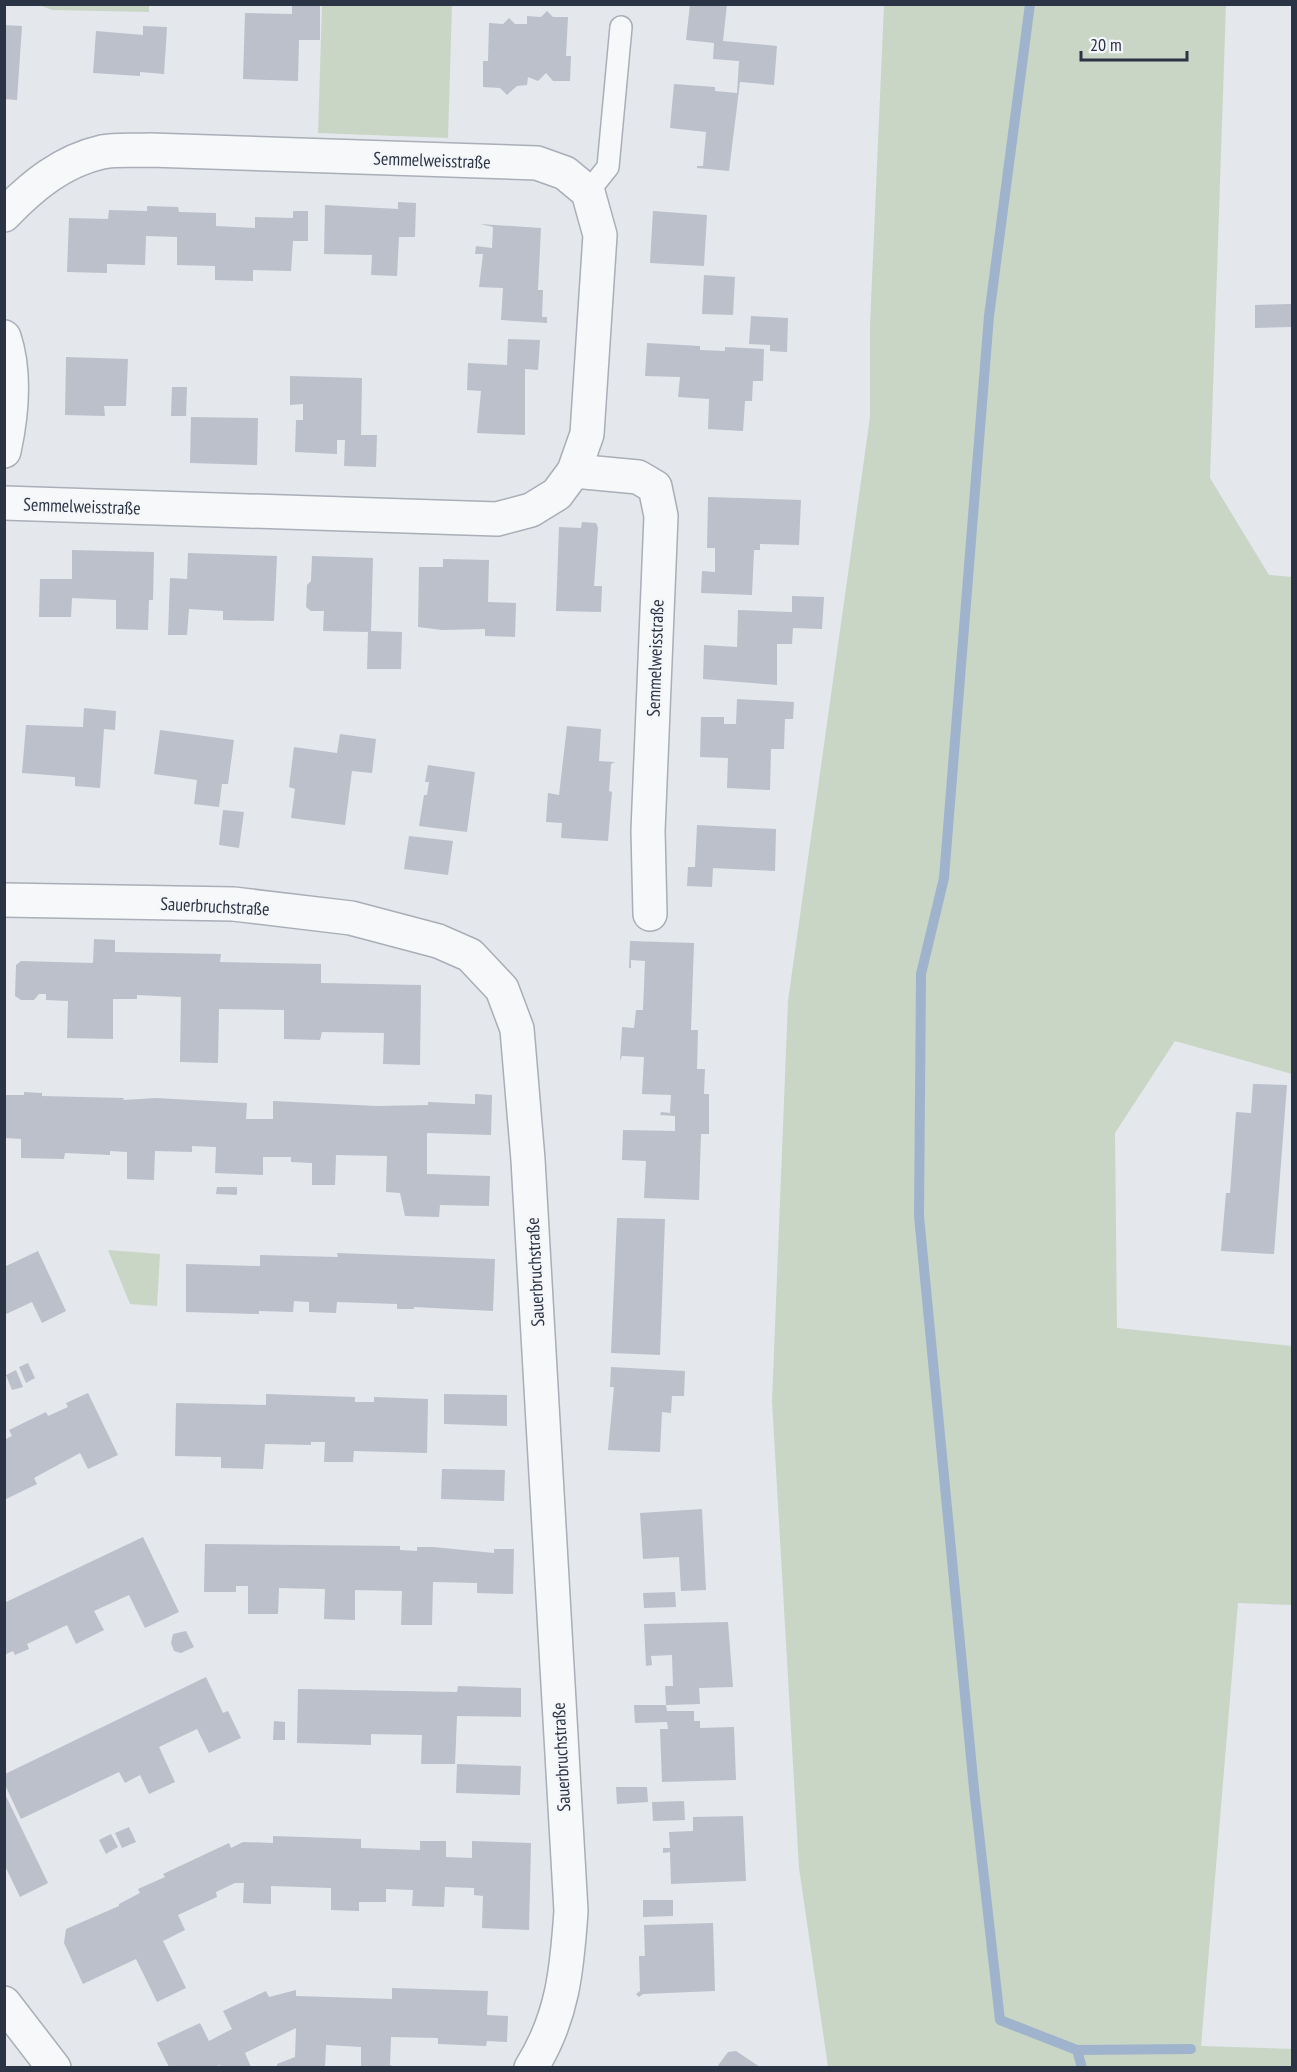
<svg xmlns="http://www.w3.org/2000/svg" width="1297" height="2072" font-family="'PT Sans Narrow',sans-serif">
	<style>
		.green { fill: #c9d6c5 }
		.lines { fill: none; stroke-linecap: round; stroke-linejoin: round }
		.stream { stroke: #9fb4cc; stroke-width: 10 }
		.building { fill: #bbc0ca }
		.lane-casing { stroke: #a9aeb7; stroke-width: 24 }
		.street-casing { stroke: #a9aeb7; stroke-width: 36 }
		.lane { stroke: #f7f8fa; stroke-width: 21 }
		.street { stroke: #f7f8fa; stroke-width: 33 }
		.labels { text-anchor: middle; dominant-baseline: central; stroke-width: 4.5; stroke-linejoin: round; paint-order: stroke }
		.street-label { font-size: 18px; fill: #2b3445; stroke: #f4f6f9 }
	</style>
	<rect width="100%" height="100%" fill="#e4e7ec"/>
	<g class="green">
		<path d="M39 5H149V12L52 10Z"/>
		<path d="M322 5H452L448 138 318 133Z"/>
		<path d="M884 5H1226L1210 478 1269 575 1292 577V1074L1175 1041 1115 1133 1117 1328 1292 1346V1605L1238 1603 1201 2046 1292 2049V2067H828L799 1868 772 1401 788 1001 870 417V325Z"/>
		<path d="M108 1250 160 1254 157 1306 130 1304Z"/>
	</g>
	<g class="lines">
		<g class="stream">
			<path d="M1030 4 989 316 944 878 921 974 919 1216 974 1789 1000 2020 1077 2050 1082 2068"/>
			<path d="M1077 2050 1191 2049"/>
		</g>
	</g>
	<g class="building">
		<path d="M292 4H320V40H299L298 81 243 79 245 13 292 14Z"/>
		<path d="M690 4H727L723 41 777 46 774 85 740 82 729 171 697 168V166H703L706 132 670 128 674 84 715 87V91L737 93 739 61 713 59 714 43 686 40Z"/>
		<path d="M547 11 553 17H568L566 56H571L570 81H553L546 73 538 81 528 77 527 85 517 86 507 95 500 88 483 87V61H488L489 23 503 24 509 18 515 24H527V16L541 17Z"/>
		<path d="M4 25 22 26 17 100 4 99Z"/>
		<path d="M143 26 167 27 164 74 140 72V76L93 73 96 31 143 35Z"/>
		<path d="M398 202 416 203 415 237H399L397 276 371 275 372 255 324 254 325 205 398 209Z"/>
		<path d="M147 206 178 207 179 212 216 213V226L255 228V217L293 218V211H308V241H293L291 271 253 270V281L215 280V266L177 265V237L146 236 145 265 107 264V273L67 272 69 218 108 219 109 210 147 211Z"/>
		<path d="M653 211 707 215 704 266 650 263Z"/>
		<path d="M480 224 541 228 538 290H543L542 317H547V323L501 320 503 288 479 287 483 254H475L476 246 492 248 493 227Z"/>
		<path d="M704 275 735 277 733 315 702 314Z"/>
		<path d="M1292 304V327L1255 328V305Z"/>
		<path d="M751 316 788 318 787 352 770 351V345L749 344Z"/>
		<path d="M508 339 540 340 538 370 525 369V435L477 433 481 391 467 390 468 363 507 365Z"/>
		<path d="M647 343 700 346V350L725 351V347L764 349 763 381H753L752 401H745L743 431 708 429 709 399 678 397 680 377 645 376Z"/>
		<path d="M66 357 128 359 126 406H104L105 416 65 415Z"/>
		<path d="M290 376 362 378 361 435H377L376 467 344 466 345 440H337V454L295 452 296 420H303V404L290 405Z"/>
		<path d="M172 387H187L186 416H171Z"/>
		<path d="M191 417 258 418 257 465 190 463Z"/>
		<path d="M708 497 801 500 799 545 760 544V550H754L752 595 701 593 702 571 715 572V548H707Z"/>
		<path d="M582 522 596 523 598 528 594 586H602L601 612 556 611 559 527 581 528Z"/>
		<path d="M72 550 154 552 153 600H149L148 630 116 629V600L72 598 71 617H39L40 579H72Z"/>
		<path d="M188 553 277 556 274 621 223 620V611L189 609 187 635H168L170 578 187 579Z"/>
		<path d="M312 556 373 558 371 631 402 632 401 669H367L368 632 323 631 324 611H311L306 607 307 585 311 581Z"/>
		<path d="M443 559 489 560 488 602 516 603 515 637 485 636V629L442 630 418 627 419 567H443Z"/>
		<path d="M792 596 824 597 822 629 793 628 792 644H777V685L703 679 704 645 737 647 738 610 792 612Z"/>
		<path d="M737 699 794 702 793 719H785L784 749H771L770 790 727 788 728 758 700 757 701 717H724V724H736Z"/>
		<path d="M84 708 116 711 115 730 104 729 100 788 75 786V777L22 773 26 725 83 727Z"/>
		<path d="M567 726 601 729 599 761 615 762 611 764 609 791 612 792 608 841 561 838 562 823 546 822 548 793 559 795Z"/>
		<path d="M160 730 234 740 228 784H222L219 807 194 804 197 780 154 774Z"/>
		<path d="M340 734 376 739 372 773 352 771 345 825 291 818 295 789 289 787 294 747 337 753Z"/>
		<path d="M428 765 475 772 467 832 419 826 424 795H427L429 782H425Z"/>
		<path d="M223 810 244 812 239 848 219 845Z"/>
		<path d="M697 825 776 829 775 871 713 868 712 887 687 886 688 867H695Z"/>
		<path d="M409 836 453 841 448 875 404 869Z"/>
		<path d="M94 939 115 940V952L221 954 220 962 321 964V983L421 985 420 1065 383 1064 384 1033 322 1032 320 1040 284 1039V1010L219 1009 218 1063 180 1062 181 997 137 995V999H113V1039L67 1038 68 1001 46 1000V994H39L34 1000H21L15 996 16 965 21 961 93 963Z"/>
		<path d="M630 941 694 943 691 1030H698L697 1069H705L704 1094H709V1134H701L699 1200 644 1198 646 1161 622 1160 623 1130 675 1131V1116L660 1115 661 1112 670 1113 671 1095 642 1094 644 1057 622 1056 620 1061 622 1027 634 1028 636 1010H643L645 961 631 960V968H629Z"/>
		<path d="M1253 1084 1287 1085 1274 1254 1221 1251 1226 1193H1230L1236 1112 1251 1113Z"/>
		<path d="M24 1092 42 1093V1096L124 1098 123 1100 156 1098 247 1103 246 1119H273V1101L377 1106 428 1105V1102L475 1104V1094L492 1095 491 1135 427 1133V1174L490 1176 489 1206 440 1205 439 1217 405 1216 400 1193 386 1192 387 1156 336 1155 335 1185H312V1163L291 1162V1157H263V1175L215 1173 216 1147 192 1146V1152L155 1151 154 1180 127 1179V1152L110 1151V1155L65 1153 64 1159 21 1158V1139L5 1138V1095H24Z"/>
		<path d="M217 1187H237V1195L216 1194Z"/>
		<path d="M617 1218 665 1219 660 1355 611 1353Z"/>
		<path d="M38 1251 66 1311 42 1323 32 1302 4 1315V1267Z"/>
		<path d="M337 1253 495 1259 493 1311 414 1307V1309H397V1304L337 1302 336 1313 309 1312V1302L294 1301 293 1312 259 1311V1314L186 1312V1264L260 1266V1255L338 1257Z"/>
		<path d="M28 1363 35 1378 26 1383 19 1367Z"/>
		<path d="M611 1367 685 1371 684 1396H672L671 1413 662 1412 660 1452 608 1450 614 1387H610Z"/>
		<path d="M16 1370 23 1387 12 1390 6 1375Z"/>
		<path d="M88 1393 118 1455 88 1469 80 1453 34 1478 37 1484 4 1500V1440L12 1436 9 1430 46 1412 48 1416 68 1407 66 1403Z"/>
		<path d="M266 1394 355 1397V1402H374V1397L428 1399 427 1453 354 1451 353 1462H324L325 1442H311V1445L265 1444 263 1469 221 1468V1457L175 1456 176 1403 266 1405Z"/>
		<path d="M444 1394 507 1395V1426L444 1424Z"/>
		<path d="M442 1469 505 1470 504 1501 441 1499Z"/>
		<path d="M702 1509 706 1590 681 1591 679 1557 643 1559 640 1513Z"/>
		<path d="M143 1537 179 1612 145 1628 129 1595 94 1611 104 1630 76 1644 67 1625 27 1644 29 1649 15 1655 13 1651 4 1655V1603Z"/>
		<path d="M205 1544 400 1546V1550L417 1551V1547H433L494 1553V1549H514L513 1594 477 1593V1583L433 1582 432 1625H401L402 1591 355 1590V1620L324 1619 325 1589 279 1588 278 1614H248V1586H236V1592H204Z"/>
		<path d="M675 1592 676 1607 644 1608 643 1593Z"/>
		<path d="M728 1622 733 1687 699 1688 700 1704 666 1705 667 1711H694V1721H700V1728L734 1727 736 1780 662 1782 660 1729H668L667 1722 635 1723 634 1705H666L665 1686H673L672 1655 651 1656 652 1665 646 1666 644 1624Z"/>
		<path d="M186 1631 194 1647 181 1653 174 1651 171 1643 173 1634Z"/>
		<path d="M206 1677 223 1713 228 1711 241 1738 209 1753 197 1729 159 1747 175 1782 149 1794 140 1775 125 1783 119 1772 21 1819 5 1785V1774Z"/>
		<path d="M458 1686 521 1688V1717L457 1716 455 1764H421L422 1735 371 1734V1745L297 1743 298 1689 457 1692Z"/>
		<path d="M274 1721 285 1722V1740H273Z"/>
		<path d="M457 1764 521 1766 520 1795 456 1793Z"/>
		<path d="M616 1787H647L648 1802 617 1804Z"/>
		<path d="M4 1792 48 1883 20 1897 4 1864Z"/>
		<path d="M684 1801 685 1820 653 1821 652 1802Z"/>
		<path d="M743 1816 746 1881 671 1884 670 1852 663 1853V1848H670L669 1832 693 1831V1817Z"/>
		<path d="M129 1827 136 1842 122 1848 115 1833Z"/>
		<path d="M111 1834 118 1847 106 1854 99 1840Z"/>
		<path d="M273 1836 361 1839V1848L420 1850V1841H446V1857L472 1858V1841L531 1843 529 1930 482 1928 483 1896 474 1895V1888L445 1887 444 1907 412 1906 413 1890 386 1889V1902H359V1911L331 1910V1888L271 1886V1904L243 1903 244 1883H235L216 1892 217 1897 178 1915 185 1930 163 1941 186 1988 157 2002 136 1959 83 1984 64 1943 66 1929 119 1906V1904L140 1893 138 1889 165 1877 163 1874 229 1843 231 1848 243 1842 273 1843Z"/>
		<path d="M643 1900H673V1916L643 1917Z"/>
		<path d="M713 1923 715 1991 643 1994 639 1997 636 1994 640 1991 639 1956H645L644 1925Z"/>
		<path d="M392 1988 488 1991 487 2015 508 2016 507 2042 487 2041 486 2046 438 2044V2038L391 2037 390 2065 395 2067H361V2047L326 2045 325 2067H277V2064L295 2057 296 2028 245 2053 251 2067H221L220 2065 215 2067H169L157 2043 200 2023 209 2041 232 2029 223 2011 266 1991 269 1997 296 1990V1996L392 1999Z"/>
		<path d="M736 2051 760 2067H717L728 2052Z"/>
	</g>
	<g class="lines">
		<g class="lane-casing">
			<path id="lane" d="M588 192 608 167 621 27"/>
		</g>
		<g class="street-casing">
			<g id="street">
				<path d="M4 215C32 186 62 161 102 152 117 149 135 151 150 150L537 163 565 173 588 192 600 235 587 434 574 471 557 494 531 510 497 519 4 503"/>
				<path d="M4 337C16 373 12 414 4 451"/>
				<path d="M574 471 638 477 655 487 661 516 648 831 650 914"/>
				<path d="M4 900 233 904 351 918 438 941 470 955 502 989 517 1029 528 1160 571 1911C567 1969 563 2017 531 2068"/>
				<path d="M4 2003 54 2068"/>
			</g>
		</g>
		<use href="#lane" class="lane"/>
		<use href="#street" class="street"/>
	</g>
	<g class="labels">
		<g class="street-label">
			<text transform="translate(432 160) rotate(2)">Semmelweisstraße</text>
			<text transform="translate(82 506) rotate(2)">Semmelweisstraße</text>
			<text transform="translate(655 658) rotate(-88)">Semmelweisstraße</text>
			<text transform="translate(215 906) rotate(3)">Sauerbruchstraße</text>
			<text transform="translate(535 1272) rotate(-93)">Sauerbruchstraße</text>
			<text transform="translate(561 1757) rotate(-93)">Sauerbruchstraße</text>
		</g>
	</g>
	<rect width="1297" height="2072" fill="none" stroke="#2b3445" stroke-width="12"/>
	<path d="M1081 51v9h106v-9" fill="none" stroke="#2b3445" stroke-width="3"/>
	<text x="1090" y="51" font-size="18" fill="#2b3445" stroke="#f4f6f9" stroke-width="4.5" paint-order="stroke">20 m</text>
</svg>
